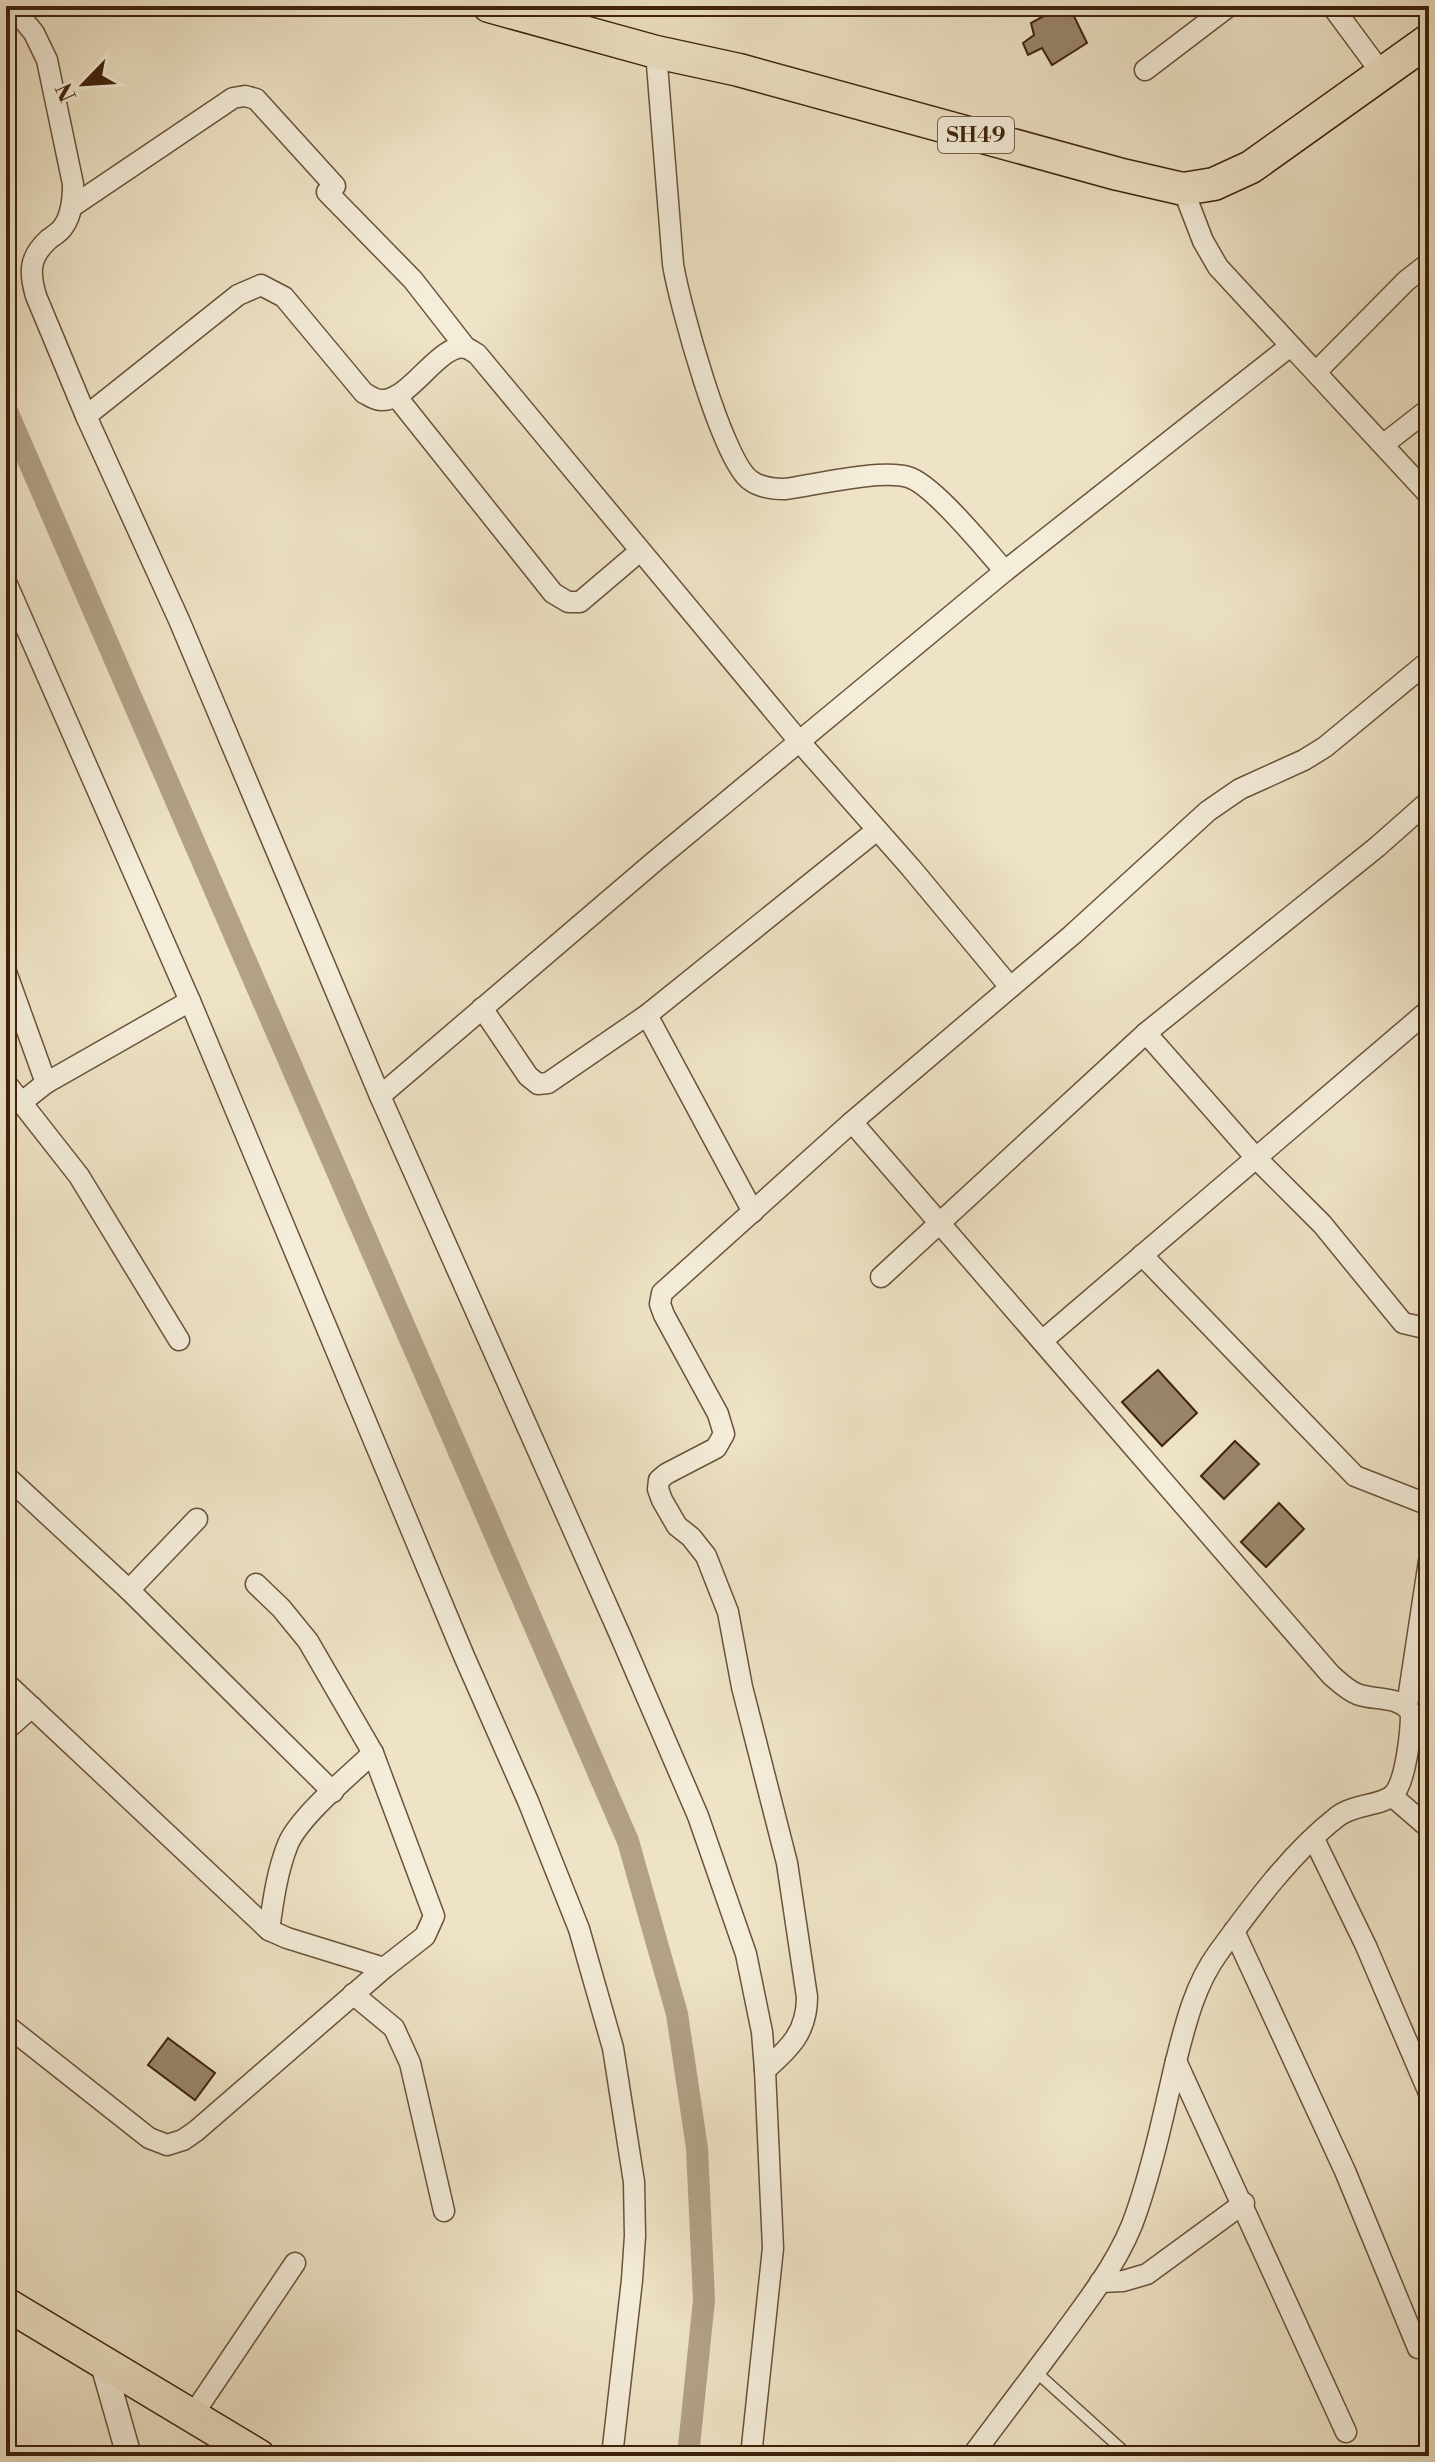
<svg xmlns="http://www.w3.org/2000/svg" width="1435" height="2462" font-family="'Libre Bodoni',serif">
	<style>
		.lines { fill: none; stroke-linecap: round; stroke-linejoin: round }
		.canal { stroke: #b2a187; stroke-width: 22 }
		.building { fill: #9a866d; stroke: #3f220c; stroke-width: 2 }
		.service-casing { stroke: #6b523a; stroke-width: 13 }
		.minor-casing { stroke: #6b523a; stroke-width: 23 }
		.tertiary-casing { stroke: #6b523a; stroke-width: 27 }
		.primary-casing { stroke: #3f220c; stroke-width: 35 }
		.service { stroke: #f4edda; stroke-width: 10 }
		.minor { stroke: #f4edda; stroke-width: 20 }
		.tertiary { stroke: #f4edda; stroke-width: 24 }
		.primary { stroke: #eee3c6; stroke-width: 32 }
		.labels { text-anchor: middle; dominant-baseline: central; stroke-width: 6; stroke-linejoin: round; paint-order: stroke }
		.shield { fill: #f4edda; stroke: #755f4a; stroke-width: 2 }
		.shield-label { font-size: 22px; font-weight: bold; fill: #3f220c }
	</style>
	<rect width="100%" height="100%" fill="#eee3c6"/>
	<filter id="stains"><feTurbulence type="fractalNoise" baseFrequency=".0025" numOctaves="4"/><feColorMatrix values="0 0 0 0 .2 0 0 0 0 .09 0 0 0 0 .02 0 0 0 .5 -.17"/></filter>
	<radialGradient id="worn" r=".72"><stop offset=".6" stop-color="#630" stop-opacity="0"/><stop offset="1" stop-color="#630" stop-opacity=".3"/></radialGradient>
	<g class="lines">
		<path class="canal" d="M6 409 628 1841 677 2014 697 2148 704 2300 688 2456"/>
	</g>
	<g class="building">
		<path d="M1062 6H1069L1087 43 1052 65 1042 48 1028 55 1023 43 1034 35 1031 23Z"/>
		<path d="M1158 1370 1197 1413 1162 1446 1122 1402Z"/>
		<path d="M1235 1441 1259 1464 1224 1499 1201 1476Z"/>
		<path d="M1279 1503 1304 1529 1266 1567 1241 1542Z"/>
		<path d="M168 2038 215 2073 195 2100 148 2065Z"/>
	</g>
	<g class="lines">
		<g class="service-casing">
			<path id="service" d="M1035 2371 1129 2456"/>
		</g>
		<g class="minor-casing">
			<g id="minor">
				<path d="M12 6 34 33 47 60 73 184C73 199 72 215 63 227 60 232 53 236 49 239 29 257 29 272 36 296L86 416 179 620 380 1096 620 1635 698 1816 746 1954 762 2032 765 2070 773 2248 751 2456"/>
				<path d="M1332 6 1383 75"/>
				<path d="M656 52 673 264C679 302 722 460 750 480 760 488 773 489 785 489 815 485 881 469 908 477 933 484 985 549 1005 571"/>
				<path d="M1145 70 1229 6"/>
				<path d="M1183 189 1203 241 1218 267 1429 495"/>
				<path d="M327 192 413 280 466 348"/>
				<path d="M73 206 233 98 245 96 256 99 335 186"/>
				<path d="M1316 372 1406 281 1429 263"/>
				<path d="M396 396 553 593 568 602H580L640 551"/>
				<path d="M86 416 238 295 261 285 284 297 364 393C370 396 375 400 381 400 410 402 439 342 466 348 470 349 473 352 477 354L799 741 911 868 1010 987"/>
				<path d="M1384 444 1429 409"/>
				<path d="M6 582 190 1001 464 1656 528 1801 579 1929 613 2048 634 2182 635 2236 632 2280 612 2456"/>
				<path d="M6 972 46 1083"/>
				<path d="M482 1008 528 1076 538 1084 548 1083 647 1015 877 830"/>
				<path d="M647 1015 753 1212"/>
				<path d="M1146 1033 1256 1158 1322 1224 1403 1323 1429 1329"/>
				<path d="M6 1083 79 1176 179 1340"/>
				<path d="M380 1096 655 861 1005 571 1289 347"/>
				<path d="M22 1102 46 1083 190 1001"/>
				<path d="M852 1122 1331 1675C1339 1682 1347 1690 1357 1694 1375 1701 1400 1695 1411 1713 1411 1731 1406 1782 1393 1795 1381 1806 1353 1804 1337 1817 1291 1853 1253 1905 1218 1953 1194 1986 1185 2026 1175 2065 1164 2113 1153 2164 1137 2211 1122 2258 1088 2300 1059 2340 1030 2379 1001 2417 972 2456"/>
				<path d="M1142 1255 1355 1476 1429 1505"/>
				<path d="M881 1277 1146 1033 1377 847 1429 801"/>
				<path d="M1042 1341 1429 1010"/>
				<path d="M6 1476 129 1590 333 1792"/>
				<path d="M129 1590 197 1519"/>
				<path d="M6 1683 269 1930 287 1938 384 1968"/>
				<path d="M1407 1706 1429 1561"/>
				<path d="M6 1730 32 1707"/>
				<path d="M1392 1796 1429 1828"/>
				<path d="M1314 1839 1366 1946 1429 2093"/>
				<path d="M269 1930C273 1902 277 1871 288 1844 300 1816 349 1776 373 1753"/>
				<path d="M1234 1931 1345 2171 1418 2348"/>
				<path d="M353 1994 394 2028 410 2063 444 2211"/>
				<path d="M6 2025 149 2138 167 2145 183 2140 196 2131 384 1968 425 1936 434 1916 373 1753 308 1641 281 1608 256 1584"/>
				<path d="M1176 2061 1346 2432"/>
				<path d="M765 2070C790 2048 807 2032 807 1997L787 1863 742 1687 728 1612 706 1556 691 1537 677 1526 662 1500 658 1489 659 1480 666 1474 716 1448 724 1434 718 1414 664 1315 660 1304 662 1293 852 1122 1072 935 1208 811 1240 789 1304 760 1325 747 1429 661"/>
				<path d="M1100 2282 1123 2281 1147 2274 1244 2203"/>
				<path d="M192 2416 295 2263"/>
			</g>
		</g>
		<g class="tertiary-casing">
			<path id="tertiary" d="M102 2361 129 2456"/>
		</g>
		<g class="primary-casing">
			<g id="primary">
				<path d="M489 6 656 52 739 70 1118 174 1183 189 1214 184 1251 167 1429 40"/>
				<path d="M6 2304 259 2456"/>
			</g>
		</g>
		<use href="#service" class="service"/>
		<use href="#minor" class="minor"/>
		<use href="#tertiary" class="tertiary"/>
		<use href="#primary" class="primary"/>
	</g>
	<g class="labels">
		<rect class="shield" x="938" y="117" width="76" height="36" rx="6"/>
		<g class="shield-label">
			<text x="976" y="135">SH49</text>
		</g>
	</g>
	<rect width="1435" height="2462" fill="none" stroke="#eee3c6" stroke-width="32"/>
	<rect x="8" y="8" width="1419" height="2446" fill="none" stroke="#3f220c" stroke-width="4"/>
	<rect x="16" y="16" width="1403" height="2430" fill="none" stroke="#3f220c" stroke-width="2"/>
	<g transform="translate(84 84) rotate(245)" stroke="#f4edda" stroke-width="6" paint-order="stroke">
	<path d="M0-6L14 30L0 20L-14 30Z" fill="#3f220c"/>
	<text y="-12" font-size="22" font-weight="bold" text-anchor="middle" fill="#3f220c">N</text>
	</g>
	<rect width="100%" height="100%" filter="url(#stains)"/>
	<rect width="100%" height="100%" fill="url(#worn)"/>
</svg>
